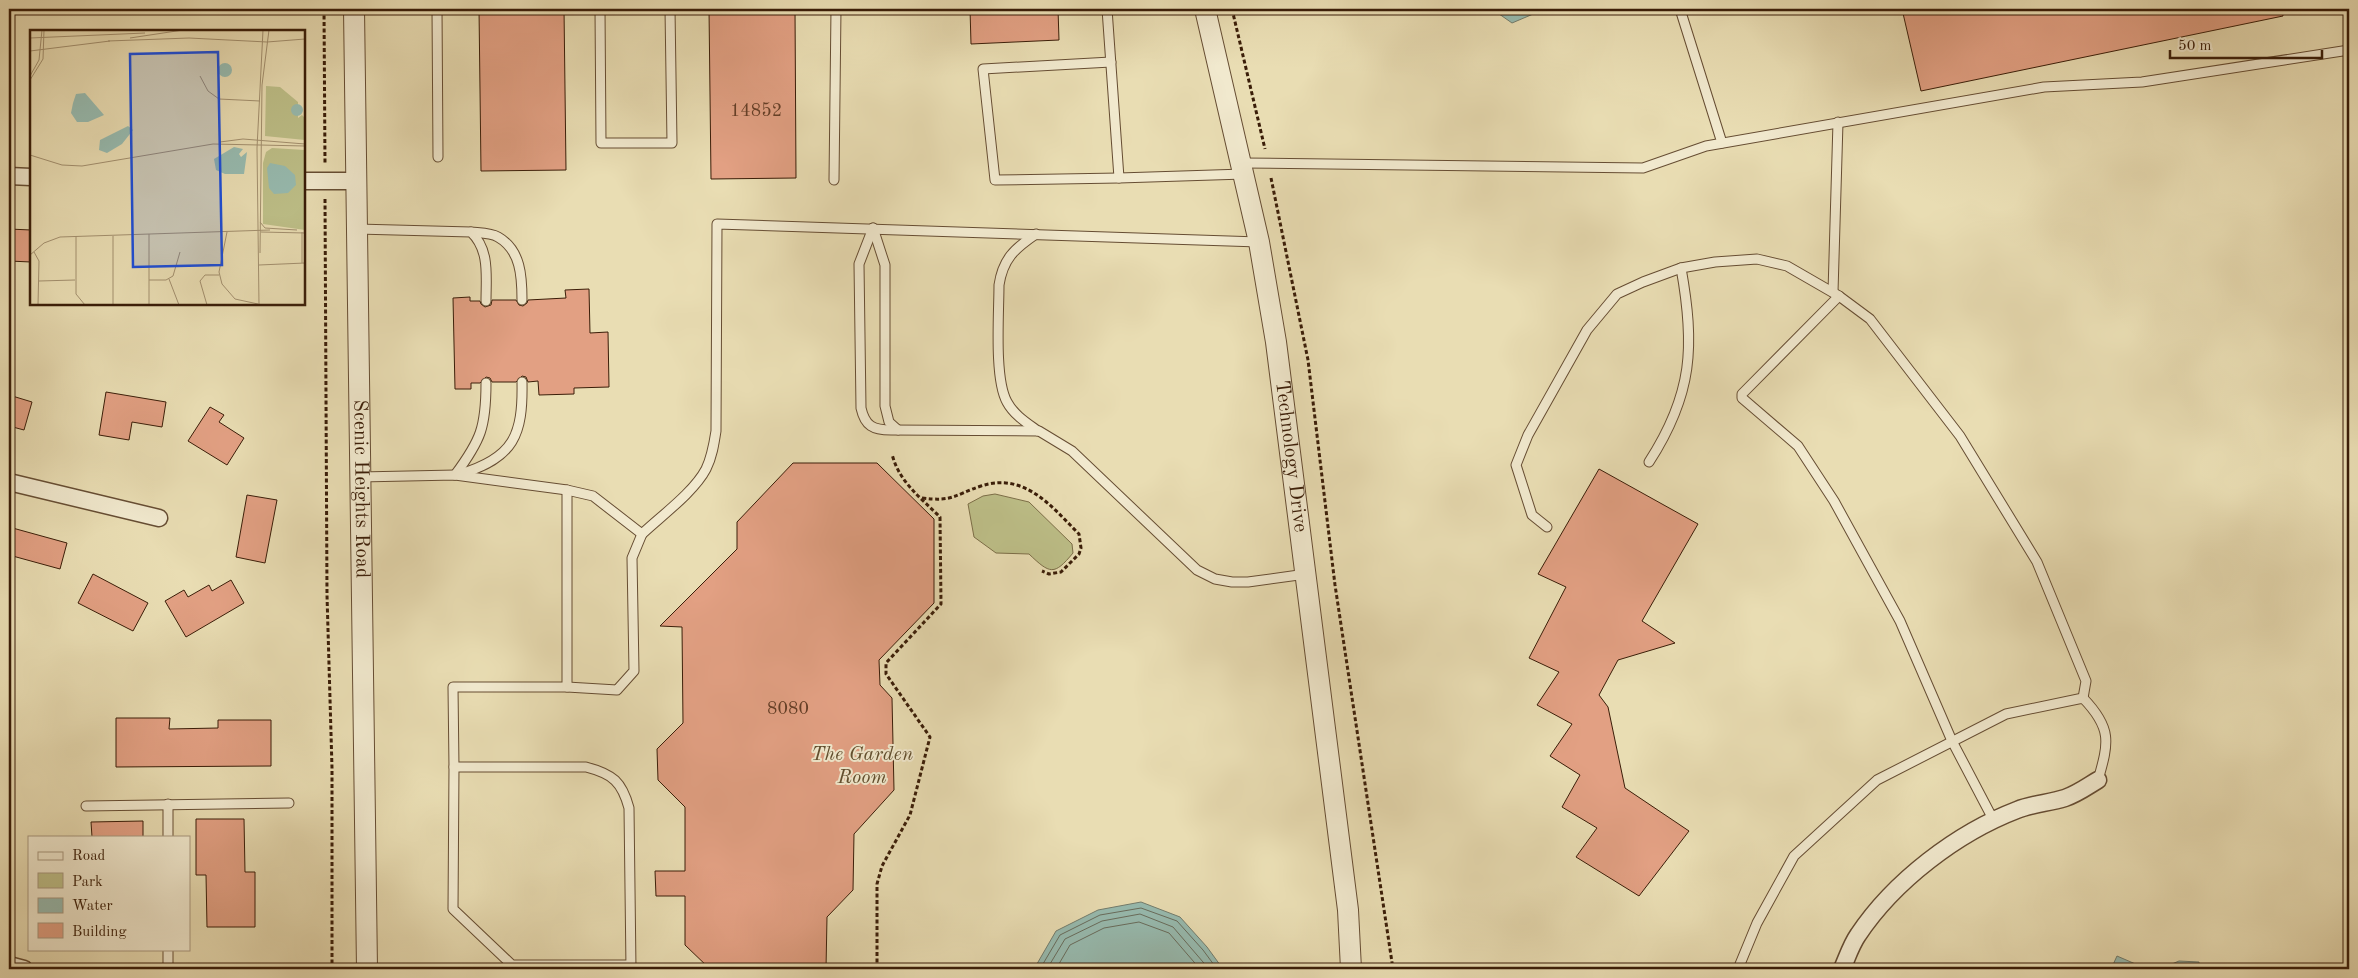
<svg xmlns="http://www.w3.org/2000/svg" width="2358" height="978" font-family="'Old Standard TT',serif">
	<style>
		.green { fill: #bdbf88; stroke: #7c6e48 }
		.water { fill: #97bbb0; stroke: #727c6d }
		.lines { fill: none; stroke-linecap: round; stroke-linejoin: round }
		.shore { stroke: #686c5c; stroke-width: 1 }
		.building { fill: #e2a083; stroke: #3a1d08 }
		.service-casing { stroke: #664d33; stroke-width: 11 }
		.minor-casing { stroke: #664d33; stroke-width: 19 }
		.tertiary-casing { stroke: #664d33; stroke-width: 22 }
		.path { stroke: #3a1d08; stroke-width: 3; stroke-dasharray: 4 2.5; stroke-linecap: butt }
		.service { stroke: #f1e9ce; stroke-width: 9 }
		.minor { stroke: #f1e9ce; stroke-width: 16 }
		.tertiary { stroke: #f1e9ce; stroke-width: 20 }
		.labels { text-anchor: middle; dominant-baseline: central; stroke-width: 4; stroke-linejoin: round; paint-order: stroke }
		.number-label { font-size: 18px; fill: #643e27 }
		.street-label { font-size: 20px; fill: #3a1d08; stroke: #f1e9ce }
		.park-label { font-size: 20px; font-style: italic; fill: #614e2e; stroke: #f1e9ce }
		.inset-road { fill: none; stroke: #a3906f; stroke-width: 1 }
		.view { fill: #1d4ed8; fill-opacity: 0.15; stroke: #1d4ed8; stroke-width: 2.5 }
		.inset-edge { fill: none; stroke: #3a1d08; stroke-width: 2.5 }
	</style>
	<rect width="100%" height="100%" fill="#e9ddb3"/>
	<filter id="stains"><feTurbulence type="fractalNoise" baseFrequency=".004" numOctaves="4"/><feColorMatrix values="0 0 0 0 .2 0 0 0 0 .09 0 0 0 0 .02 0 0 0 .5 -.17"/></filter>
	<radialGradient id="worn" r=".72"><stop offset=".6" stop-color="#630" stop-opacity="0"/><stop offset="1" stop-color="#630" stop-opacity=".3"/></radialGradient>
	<path class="green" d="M995 494 1029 502 1072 544 1073 553C1054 576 1050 574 1029 554L996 553 974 537 968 504 983 496Z"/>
	<g class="water">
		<path d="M1492 9H1545L1512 23Z"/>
		<path d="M1141 902 1180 917 1207 947 1223 969H1034L1056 931 1098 910Z"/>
		<path d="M2117 956 2147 969H2111Z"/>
		<path d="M2179 961 2199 962V969H2160Z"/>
	</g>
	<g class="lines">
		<g class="shore">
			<path d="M1040 969 1060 935 1100 915 1141 908 1177 921 1203 950 1217 969"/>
			<path d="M1047 969 1065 939 1102 921 1140 914 1173 927 1209 969"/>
			<path d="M1056 969 1070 945 1104 928 1139 922 1169 933 1200 969"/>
		</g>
	</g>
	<g class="building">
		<path d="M479 9H564L566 170 481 171Z"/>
		<path d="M709 9H795L796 178 711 179Z"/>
		<path d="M970 9H1058L1059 40 971 44Z"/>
		<path d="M1902 9H2282L2283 16 1921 91Z"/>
		<path d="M9 229 31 230V262L9 261Z"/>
		<path d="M589 289 590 333 608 332 609 387 574 388V394L539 395 538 381 528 382 526 377 522 376 516 382H492L490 378 486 377 480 383H471V389H455L453 298 470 297V301H480L481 304 485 307 491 305 492 300H516L519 305 523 306 527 303 528 300 566 298 565 290Z"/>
		<path d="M106 392 166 402 162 427 132 422 129 440 99 435Z"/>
		<path d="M9 395 32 402 24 430 9 426Z"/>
		<path d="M210 407 224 415 219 422 244 438 227 465 188 441Z"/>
		<path d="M793 463H877L934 519V603L879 660 880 685 892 698 894 790 854 834 853 890 827 917 826 969H710L685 945V896H656L655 871H685V807L658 780 657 749 683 723 682 627 660 626 737 549V522Z"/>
		<path d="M1599 469 1698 524 1642 621 1675 643 1618 660 1599 695 1608 707 1625 788 1689 831 1639 896 1576 857 1597 828 1562 807 1580 775 1550 756 1572 724 1537 705 1559 672 1529 658 1566 587 1538 574Z"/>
		<path d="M247 495 277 500 265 563 236 557Z"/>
		<path d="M9 527 67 543 60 569 9 555Z"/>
		<path d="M93 574 148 603 133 631 78 603Z"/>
		<path d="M231 580 244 603 186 637 165 601 184 590 188 597 209 585 212 591Z"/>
		<path d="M116 718H170L169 729 218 728V720H271V766L116 767Z"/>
		<path d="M196 819H244L245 872H255V927H207L206 875H196Z"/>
		<path d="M143 821V837H92L91 822Z"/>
	</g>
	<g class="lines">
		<g class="service-casing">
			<g id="service">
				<path d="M437 9 438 157"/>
				<path d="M600 9 601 143H672L670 9"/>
				<path d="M1107 9 1119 178 1244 174"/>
				<path d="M1680 9 1722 143"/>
				<path d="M1111 62 983 69 995 180 1119 178"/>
				<path d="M1242 163 1643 168 1706 146 2044 87 2142 82 2349 50"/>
				<path d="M834 180 836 9"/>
				<path d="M873 228 859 264 861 408C865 426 873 430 891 430L1039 431 1072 451 1197 570 1215 579 1232 582H1248L1306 574"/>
				<path d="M873 228 885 265V406L889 422 898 430"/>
				<path d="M357 229 471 232C490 250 486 276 486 301"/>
				<path d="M471 232C479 233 491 233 498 237 521 250 522 277 522 300"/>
				<path d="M1036 234C1014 249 1003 259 999 285 999 313 994 379 1007 402 1014 415 1027 423 1038 431"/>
				<path d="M1833 292 1838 122"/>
				<path d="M1839 296 1742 394V398L1798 446 1834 501 1900 621 1952 741 1994 821"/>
				<path d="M1649 462C1693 394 1695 346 1681 268"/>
				<path d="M460 474C514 458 523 435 522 382"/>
				<path d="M455 475C481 440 486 427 486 383"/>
				<path d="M360 477 455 475 567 490 593 496 642 534C661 516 694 492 706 469 712 457 714 444 716 431L717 224 1259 242"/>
				<path d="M567 490V687H453L454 767H586C613 774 622 782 629 808L631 969"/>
				<path d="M1547 527 1532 515 1516 465 1528 435 1587 330 1617 294 1643 282 1681 268 1715 262 1757 259 1787 266 1839 296 1870 319 1960 436 2037 562 2086 681 2083 698"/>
				<path d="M567 687 617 690 634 671 632 558 642 534"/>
				<path d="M454 767 453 909 512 965H631"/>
				<path d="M86 806 289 803"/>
				<path d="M168 837V804"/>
				<path d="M168 969V949"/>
				<path d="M1738 969 1757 923 1794 856 1877 780 2006 714 2083 698C2112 728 2109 742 2098 780"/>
			</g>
		</g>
		<g class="minor-casing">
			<g id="minor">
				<path d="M9 176 31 177"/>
				<path d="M304 181H357"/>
				<path d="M9 482 159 518"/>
				<path d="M9 965 24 969"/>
				<path d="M1842 969C1847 958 1851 945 1858 935 1894 881 1957 833 2017 810 2032 804 2049 803 2065 798 2077 794 2088 786 2098 780"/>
			</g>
		</g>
		<g class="tertiary-casing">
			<g id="tertiary">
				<path id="s1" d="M354 9 367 969"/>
				<path id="s2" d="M1205 9 1259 242 1276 342 1348 910 1351 969"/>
			</g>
		</g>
		<g class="path">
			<path d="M324 9 325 163"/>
			<path d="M1232 9 1265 149"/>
			<path d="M1271 178 1308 360 1335 585 1393 969"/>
			<path d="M325 199 327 595 332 768V969"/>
			<path d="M922 498C953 502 954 495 981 486 1025 472 1051 506 1079 534L1081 548 1079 554 1061 572 1049 574 1042 571"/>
			<path d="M877 969V884L882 866 910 815 930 737 886 674V663L941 604 940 517C920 497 899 482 892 454"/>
		</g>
		<use href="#service" class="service"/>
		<use href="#minor" class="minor"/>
		<use href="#tertiary" class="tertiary"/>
	</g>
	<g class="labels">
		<g class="number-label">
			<text x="756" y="111">14852</text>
			<text x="788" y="709">8080</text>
		</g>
		<g class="street-label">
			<text stroke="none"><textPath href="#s2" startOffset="456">Technology Drive</textPath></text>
			<text stroke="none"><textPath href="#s1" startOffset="480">Scenic Heights Road</textPath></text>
		</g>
		<g class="park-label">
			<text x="862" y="755">The Garden<tspan x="862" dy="23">Room</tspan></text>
		</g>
	</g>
	<g transform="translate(30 30)">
		<rect width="275" height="275" fill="#e9ddb3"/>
		<path d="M236 56 250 57 268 72V88L272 85 275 88V110L235 106ZM242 118 275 120V200L233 194V133L236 122Z" fill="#bdbf88"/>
		<path d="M188 40a7 7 0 1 1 14 0a7 7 0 1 1-14 0ZM55 63 74 85 58 92H47L41 83 43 73 46 64ZM261 80a6 6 0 1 1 12 0a6 6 0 1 1-12 0ZM98 96 103 100 92 114 77 123 69 120 70 110ZM204 117 213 119 209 124 211 127 217 122 214 144H195L186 140 184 129ZM240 133 255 136 265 145 266 155 258 163 244 164 239 158 237 138Z" fill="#97bbb0"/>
		<path class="inset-road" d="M0 8 115 3M100 8 153 0M78 11 159 8 237 12 275 9M0 21 80 11M0 46 9 30 12 0M170 46 178 61 189 69 230 71M0 50 13 29 14 0M190 112 213 109 275 114M0 125 32 135 52 136 183 114 275 116M230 192 235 198 267 200M197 202 189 242 192 254 205 269 228 274M231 202 275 203M46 206V264L55 275M4 222 9 231 8 275M230 223 232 55 239 0M0 225 14 213 30 207 240 200M272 233V202M229 235 275 233M139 249 149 275M119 250H136L143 246 150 222M9 251 45 250M83 275V206M119 275V204M177 275 170 251 175 245H189M229 275 227 118 233 0"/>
		<path class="view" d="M188 22 192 235 103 237 100 24Z"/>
		<rect width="275" height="275" class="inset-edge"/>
	</g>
	<rect width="2358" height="978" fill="none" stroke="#e9ddb3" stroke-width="30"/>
	<rect x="10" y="10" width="2338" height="958" fill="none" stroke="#3a1d08" stroke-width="2.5"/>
	<rect x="15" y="15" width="2328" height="948" fill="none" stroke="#3a1d08"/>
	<rect x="28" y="836" width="162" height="115" fill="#f1e9ce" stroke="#a8977f"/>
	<rect x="38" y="852" width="25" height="8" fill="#f1e9ce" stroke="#a8977f"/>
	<text x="72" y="860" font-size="15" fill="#3a1d08">Road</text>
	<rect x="38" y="873" width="25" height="15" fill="#bdbf88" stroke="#a8977f"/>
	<text x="72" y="886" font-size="15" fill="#3a1d08">Park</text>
	<rect x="38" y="898" width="25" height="15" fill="#97bbb0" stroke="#a8977f"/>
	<text x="72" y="910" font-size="15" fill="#3a1d08">Water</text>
	<rect x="38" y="923" width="25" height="15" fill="#e2a083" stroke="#a8977f"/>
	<text x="72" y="936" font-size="15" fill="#3a1d08">Building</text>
	<path d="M2170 50v8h152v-8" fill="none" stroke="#3a1d08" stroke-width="2.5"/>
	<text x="2178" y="50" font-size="15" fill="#3a1d08" stroke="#f1e9ce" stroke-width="4" paint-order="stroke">50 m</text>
	<rect width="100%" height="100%" filter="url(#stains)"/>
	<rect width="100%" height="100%" fill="url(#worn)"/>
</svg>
